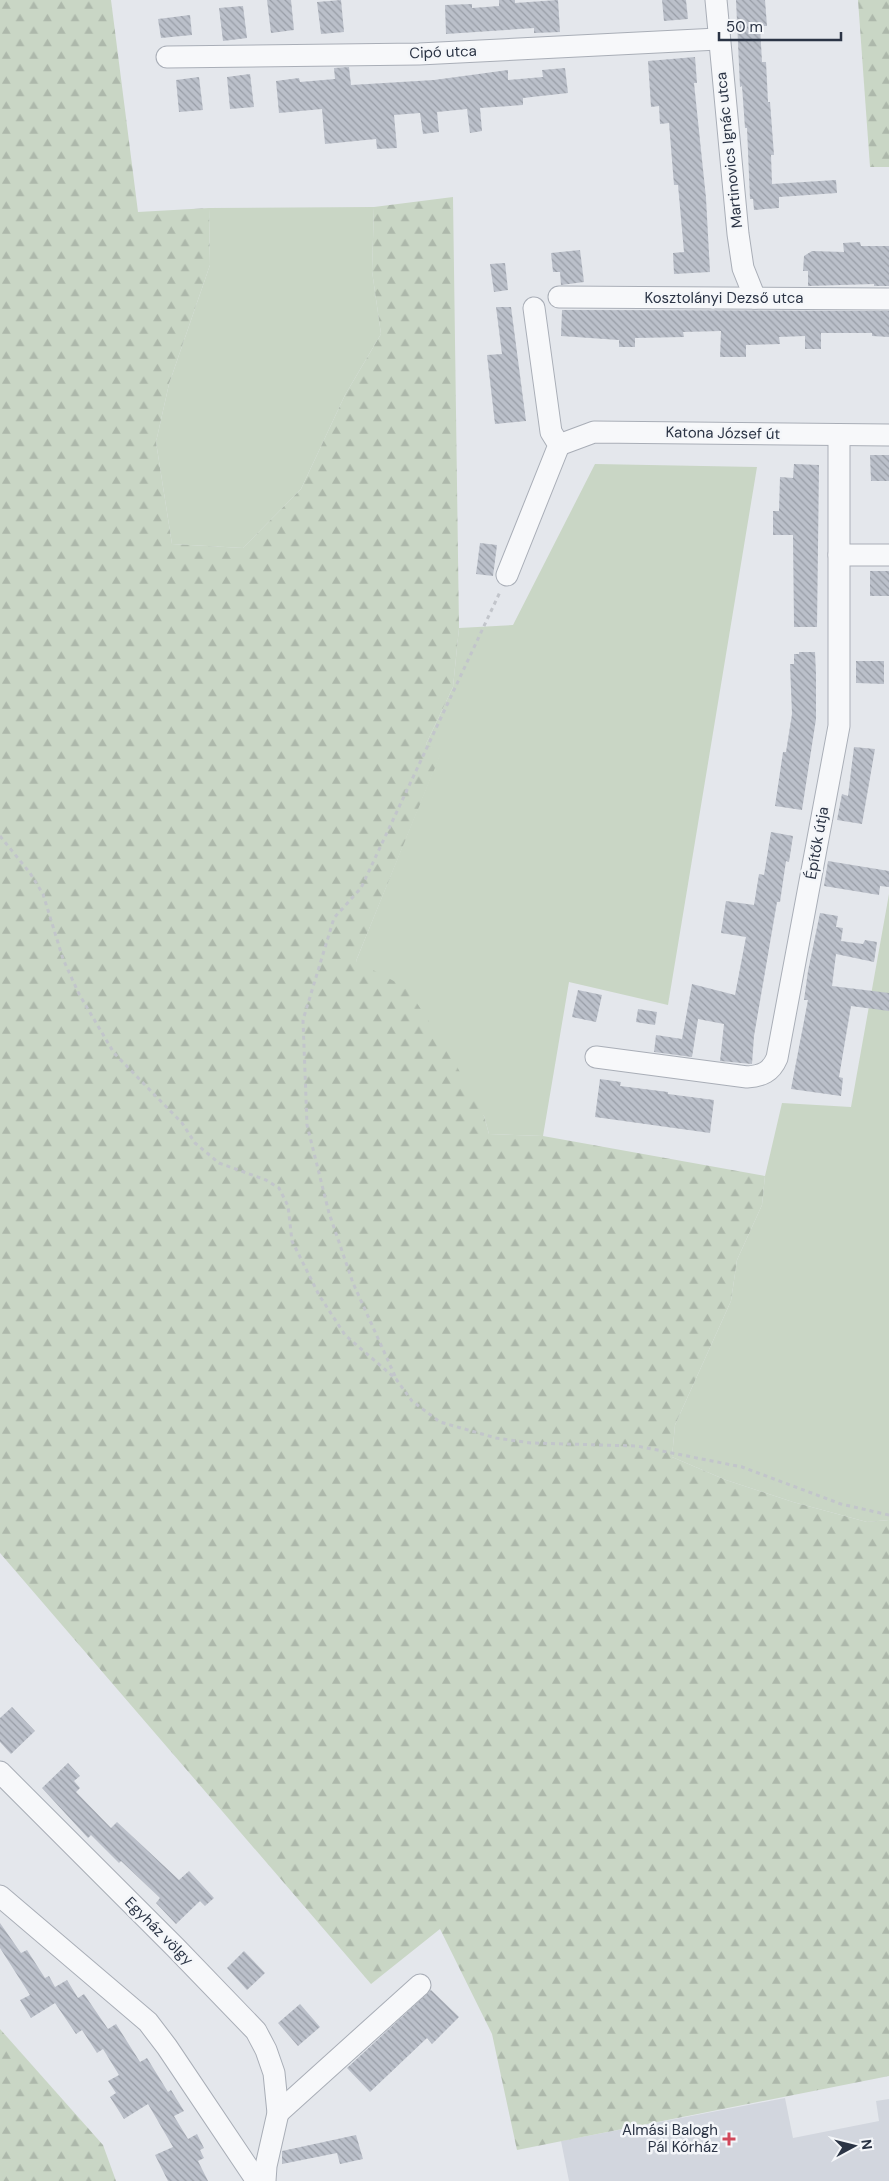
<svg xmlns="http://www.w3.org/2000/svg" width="889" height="2181" font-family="'DM Sans',sans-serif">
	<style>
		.built { fill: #d2d6de }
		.grass { fill: #c9d6c5 }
		.forest { fill: url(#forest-firs) }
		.building { fill: url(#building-back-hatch) }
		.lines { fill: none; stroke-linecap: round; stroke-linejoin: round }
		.minor-casing { stroke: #a9aeb7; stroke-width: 23 }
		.path { stroke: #c2c5cb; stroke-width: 3; stroke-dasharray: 4 4; stroke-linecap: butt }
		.minor { stroke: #f7f8fa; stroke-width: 21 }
		.poi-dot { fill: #d1495b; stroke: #f4f6f9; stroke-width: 2 }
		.labels { text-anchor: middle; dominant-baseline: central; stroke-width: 5; stroke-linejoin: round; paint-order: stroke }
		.street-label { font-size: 15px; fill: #2b3445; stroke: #f4f6f9 }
		.poi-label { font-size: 15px; fill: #2b3445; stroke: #f4f6f9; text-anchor: end }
	</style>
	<defs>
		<pattern id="forest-firs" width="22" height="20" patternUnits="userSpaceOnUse" patternTransform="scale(1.25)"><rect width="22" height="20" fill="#c9d6c5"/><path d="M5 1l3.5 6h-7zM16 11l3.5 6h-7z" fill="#adb8ab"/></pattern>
		<pattern id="building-back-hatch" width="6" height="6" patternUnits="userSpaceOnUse" patternTransform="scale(1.25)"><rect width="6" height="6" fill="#bbc0ca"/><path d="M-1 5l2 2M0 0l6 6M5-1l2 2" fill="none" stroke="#989da6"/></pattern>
	</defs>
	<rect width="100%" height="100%" fill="#e4e7ec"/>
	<path class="built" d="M785 2098 793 2138 879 2121 876 2101 889 2099V2181H569L561 2141Z"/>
	<g class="grass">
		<path d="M374 207 372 271 381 334 345 395 301 489 243 548 172 544 156 442 169 384 210 265 209 208Z"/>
		<path d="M595 464 757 467 668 1005 569 982 543 1136 489 1134 484 1116 356 961 440 754 426 744 453 687 459 628 513 625Z"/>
		<path d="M889 894V1520L867 1522 793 1502 726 1480 672 1457 675 1425 731 1301 737 1260 762 1205 765 1176 782 1103 851 1107Z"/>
	</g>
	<g class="forest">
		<path d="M0 0H111L138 212 209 208 210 265 169 384 156 442 172 544 243 548 301 489 345 395 381 334 372 271 374 207 453 197 459 628 453 687 426 744 441 753 356 961 407 988 449 1052 484 1116 489 1134 543 1136 765 1176 762 1205 737 1260 731 1301 675 1425 672 1457 726 1480 793 1502 867 1522 889 1520V2076L517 2150 492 2034 440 1929 371 1984 0 1553Z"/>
		<path d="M858 0H889V167H870Z"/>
		<path d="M0 2029 103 2145 116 2181H0Z"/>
	</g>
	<g class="building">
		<path d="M267 0H291L294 30 271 33Z"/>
		<path d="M341 0 344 32 321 34 317 2Z"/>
		<path d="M499 0H515V3L558 0 560 32 534 33V28L446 34 445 5 472 4V8L499 6Z"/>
		<path d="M662 0H686L688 19 664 21Z"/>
		<path d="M736 0H765L767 26H760L762 62H766L768 102H770L774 155H771L772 184 836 180 837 193 779 197V208L754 210 753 199H750L747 128H745L742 86 740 87Z"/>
		<path d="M243 6 247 38 223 41 219 8Z"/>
		<path d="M190 15 192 35 161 38 158 19Z"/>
		<path d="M695 57 697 83H694L706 198 710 272 674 274 673 253 684 252 678 185H674L669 123 660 124 659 106 651 107 648 61Z"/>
		<path d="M349 67 351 85 434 80 508 70V80L543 77 542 70 565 68 568 93 523 98V105L480 108 482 131 470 133 467 109 437 112 439 132 423 134 420 113 394 115 397 148 377 149 376 139 325 144 322 109 279 113 276 81 299 78 300 82 335 79 334 68Z"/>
		<path d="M250 74 254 107 230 109 227 77Z"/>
		<path d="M199 77 203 110 179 112 176 80Z"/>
		<path d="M860 242 861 246H889V286H874V284L808 286V271H803L804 256 812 251 844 252 843 243Z"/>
		<path d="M580 250 584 282 561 285 560 272H553L551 253Z"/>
		<path d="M505 263 508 290 494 292 490 264Z"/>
		<path d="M496 307H511L526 421 495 424 487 355 502 354Z"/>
		<path d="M562 310 889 311V337L872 336V333H821V349H805V336L779 337 780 344 746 345V357H720L721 331 683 332 684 337 635 338V347H619V340L561 336Z"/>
		<path d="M870 455H889V481H871Z"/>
		<path d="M794 464 819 465 817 627H794L793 535H773V511H779L780 477 793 478Z"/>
		<path d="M480 543 497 545 493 576 476 574Z"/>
		<rect x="870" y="571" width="19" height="25"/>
		<path d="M799 652H815L816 674V719L802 810 775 806 783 752H786L792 714 790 664H794V654H799Z"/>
		<path d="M856 661H884V684L856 683Z"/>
		<path d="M854 747 875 749 862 824 837 820 842 794 848 796Z"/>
		<path d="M771 832 793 836 789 862 786 861 780 902H777L754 1036 752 1064 720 1061 724 1024 698 1019 692 1057 654 1052 656 1035 682 1039 692 984 735 995 746 937 721 933 726 901 754 905 759 874 764 875Z"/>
		<path d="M828 861 889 871V887L880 886 879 895 824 886Z"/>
		<path d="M820 913 838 916 836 927 843 928 841 941 863 944 865 940 877 942 874 962 836 954 832 986 889 993V1011L851 1006 839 1077 843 1078 841 1096 791 1089 808 1000H804L808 971Z"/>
		<path d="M578 990 602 995 596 1022 572 1017Z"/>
		<path d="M638 1009 657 1012 655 1025 636 1022Z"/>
		<path d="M600 1079 621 1082 620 1086 668 1092V1094L714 1100 710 1133 595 1117Z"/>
		<path d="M12 1707 35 1731 11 1754 0 1742V1718Z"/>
		<path d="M68 1763 80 1776 74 1781 80 1788 76 1792 111 1828 117 1822 179 1880 189 1871 214 1898 205 1906 200 1901 176 1924 156 1903 160 1898 121 1861 119 1863 91 1835 88 1838 42 1788Z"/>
		<path d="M0 1923 21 1953 27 1950 45 1978 49 1976 55 1987 67 1980 78 1998 84 1994 108 2029 116 2024 140 2062 147 2058 168 2092 171 2090 184 2111 174 2116 188 2139 197 2134 204 2148 200 2150 204 2158 198 2161 208 2181H168L155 2155 173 2147 148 2104 124 2119 110 2097 116 2093 108 2081 119 2075 103 2049 97 2053 82 2030 76 2034 55 2003 31 2018 20 2000 30 1995 0 1948Z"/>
		<path d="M244 1951 265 1973 247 1990 227 1968Z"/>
		<path d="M431 1990 459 2017 432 2044 427 2038 370 2092 347 2068Z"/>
		<path d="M300 2004 320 2027 298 2046 278 2023Z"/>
		<path d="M356 2135 363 2159 340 2164 337 2153 282 2164V2151Z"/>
	</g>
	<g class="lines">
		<g class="minor-casing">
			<g id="minor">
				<path d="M716 0 738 234 743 268 755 298"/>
				<path d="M167 57 419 54 718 39"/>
				<path d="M559 297 889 299"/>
				<path d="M559 445 594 432 889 435"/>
				<path d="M839 555H889"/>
				<path d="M507 575 559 445 551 432 534 308"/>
				<path d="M596 1057 747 1077C762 1076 771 1072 777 1058L839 726V435"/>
				<path d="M0 1772 175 1947 256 2031 266 2050 274 2073 278 2113 266 2166 265 2181"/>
				<path d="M0 1896 148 2022 167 2047 257 2181"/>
				<path d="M278 2113 420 1985"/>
			</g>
		</g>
		<g class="path">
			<path d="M0 836 30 873 43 894 63 959 79 994 114 1053 182 1123 195 1143 219 1163 266 1180 279 1188 288 1206 292 1241 319 1295 345 1335 396 1379 412 1401 440 1422 496 1438 531 1443 637 1446 742 1467 841 1504 889 1515"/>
			<path d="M395 1376 353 1283 329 1213 307 1125 303 1020 334 918 361 888 500 592"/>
		</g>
		<use href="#minor" class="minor"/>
	</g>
	<path class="poi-dot" d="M726.5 2131.5h5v5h5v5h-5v5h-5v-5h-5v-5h5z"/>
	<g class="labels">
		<g class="street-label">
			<text transform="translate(443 52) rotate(-2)">Cipó utca</text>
			<text transform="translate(729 150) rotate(-96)">Martinovics Ignác utca</text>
			<text x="724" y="298">Kosztolányi Dezső utca</text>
			<text transform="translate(723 433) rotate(1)">Katona József út</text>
			<text transform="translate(817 843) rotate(-80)">Építők útja</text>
			<text transform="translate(159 1931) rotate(45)">Egyház völgy</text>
		</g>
		<g class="poi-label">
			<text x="718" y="2130">Almási Balogh<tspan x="718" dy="17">Pál Kórház</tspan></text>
		</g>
	</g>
	<g transform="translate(854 2146) rotate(83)" stroke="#f4f6f9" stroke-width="4" paint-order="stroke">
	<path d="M0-4L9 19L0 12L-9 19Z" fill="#2b3445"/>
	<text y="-8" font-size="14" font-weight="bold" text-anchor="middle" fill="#2b3445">N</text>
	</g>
	<path d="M719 32v8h122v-8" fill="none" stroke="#2b3445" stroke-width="2.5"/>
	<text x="726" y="32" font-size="15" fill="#2b3445" stroke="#f4f6f9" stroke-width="4" paint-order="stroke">50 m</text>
</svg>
